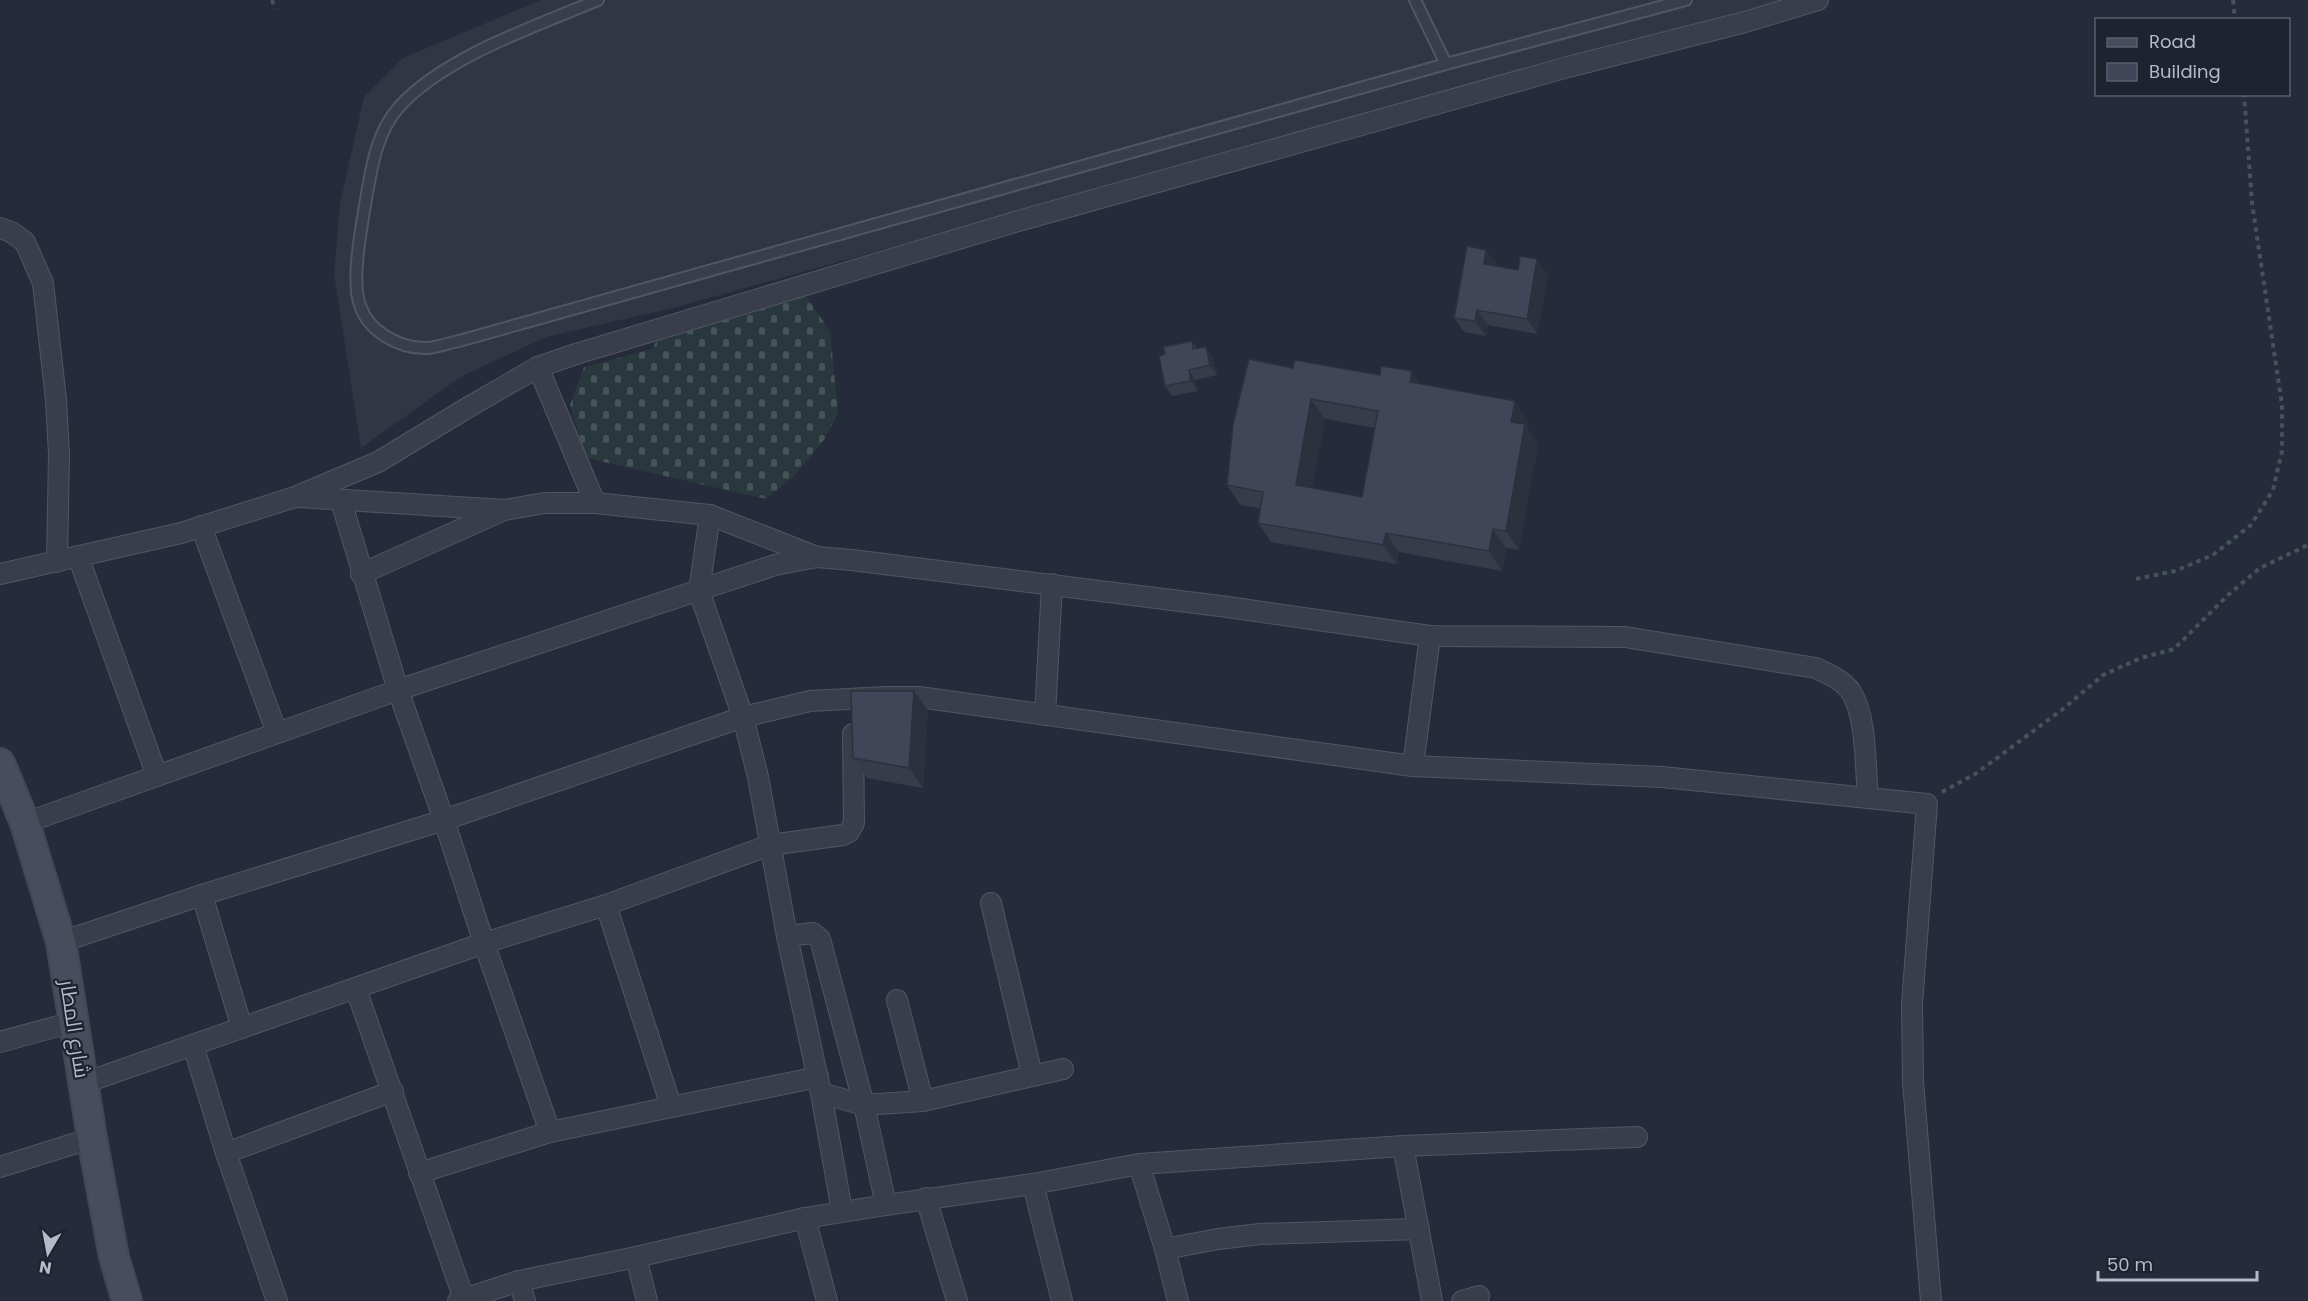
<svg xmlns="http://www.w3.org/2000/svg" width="2308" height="1301" font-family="Poppins,Cairo,sans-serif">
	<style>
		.airport { fill: #313645 }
		.cemetery { fill: url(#cemetery-stones) }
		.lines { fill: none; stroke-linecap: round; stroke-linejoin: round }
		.lane-casing { stroke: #525663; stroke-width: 14 }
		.street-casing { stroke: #525663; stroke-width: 22 }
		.secondary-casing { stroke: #434754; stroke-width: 32 }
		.path { stroke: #465359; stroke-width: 4; stroke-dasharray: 4.5 4.5; stroke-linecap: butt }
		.lane { stroke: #3a3e4b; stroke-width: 10 }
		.street { stroke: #3a3e4b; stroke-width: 20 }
		.secondary { stroke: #484d5d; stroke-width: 28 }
		.wall { fill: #373c4b; fill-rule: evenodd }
		.shaded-wall { fill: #2d313d }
		.building { fill: #404657; stroke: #2d313d; stroke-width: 1.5; fill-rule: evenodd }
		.labels { text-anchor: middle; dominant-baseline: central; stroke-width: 4.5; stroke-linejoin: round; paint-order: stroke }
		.street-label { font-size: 21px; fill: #b6b9c6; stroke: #1f2330 }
	</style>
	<defs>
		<pattern id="cemetery-stones" width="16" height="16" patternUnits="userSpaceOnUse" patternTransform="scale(1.5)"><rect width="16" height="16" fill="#29383d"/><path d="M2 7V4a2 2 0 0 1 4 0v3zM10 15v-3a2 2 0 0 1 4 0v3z" fill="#465358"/></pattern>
	</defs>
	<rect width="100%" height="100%" fill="#262b3b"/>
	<path class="airport" d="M541 0H1784L673 308 546 337 462 376 361 448 334 274 340 204 364 97 403 58Z"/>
	<path class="cemetery" d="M803 292 830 331 838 413 824 440 793 477 766 499 586 458 570 405 584 367 652 349 661 333Z"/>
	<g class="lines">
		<g class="lane-casing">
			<g id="lane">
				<path d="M598 0C536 26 444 57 399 107 375 134 371 172 365 205 361 230 351 282 360 305 364 318 374 329 385 336 398 344 412 349 428 348 438 347 449 343 459 341L1446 64 1686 0"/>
				<path d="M1415 0 1446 64"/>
			</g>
		</g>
		<g class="street-casing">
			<g id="street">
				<path d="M0 228 11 232 25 242 43 283 56 400 59 454 57 562"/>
				<path d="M538 367 595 503"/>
				<path d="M298 497 504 510 545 503H595L710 515 817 557"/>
				<path d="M341 501 398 690 444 820 484 943 550 1132"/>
				<path d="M710 515 699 591 743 717 758 777 787 936 821 1093 842 1211"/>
				<path d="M201 526 277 733"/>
				<path d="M78 556 157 776"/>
				<path d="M0 574 181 533 295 497 378 462 467 408 538 367 576 354 1015 222 1568 67 1745 22 1818 0"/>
				<path d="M361 574 502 511"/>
				<path d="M1045 715 1052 584"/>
				<path d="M1413 766 1430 636"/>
				<path d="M25 823 398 690 775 565 817 557 852 560 1228 607 1430 636 1625 637 1816 668C1828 674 1843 680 1851 692 1867 717 1865 767 1868 797"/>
				<path d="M202 895 242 1028"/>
				<path d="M991 903 1032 1075"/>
				<path d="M606 905 671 1106"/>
				<path d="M787 936 813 933 820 939 864 1105 886 1205"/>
				<path d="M61 942 202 895 444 820 743 717 810 701 886 697H919L1413 766 1662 777 1927 804 1912 1004 1913 1082 1931 1301"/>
				<path d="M356 989 464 1299"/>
				<path d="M897 1000 923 1101"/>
				<path d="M0 1042 73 1022"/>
				<path d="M193 1045 226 1153 277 1301"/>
				<path d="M84 1083 484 943 606 905 770 845 843 835 849 832 854 823 853 734"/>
				<path d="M821 1093 864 1105 923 1101 1063 1069"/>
				<path d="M1403 1146 1432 1301"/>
				<path d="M226 1153 393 1091"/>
				<path d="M1139 1164 1165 1249 1178 1301"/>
				<path d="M0 1167 92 1138"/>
				<path d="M419 1173 550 1132 818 1077"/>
				<path d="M1033 1184 1062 1301"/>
				<path d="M926 1198 957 1301"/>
				<path d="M805 1218 827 1301"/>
				<path d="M1165 1249 1218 1239 1260 1234 1419 1229"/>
				<path d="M636 1257 647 1301"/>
				<path d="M519 1281 525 1301"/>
				<path d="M458 1301 519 1281 636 1257 805 1218 886 1205 1033 1184 1139 1164 1403 1146 1637 1137"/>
				<path d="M1462 1301 1479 1296"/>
			</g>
		</g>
		<g class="secondary-casing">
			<path id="secondary" d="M0 763 25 823 61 942 92 1138 114 1257 127 1301"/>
		</g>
		<g class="path">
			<path d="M272 0 275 9"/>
			<path d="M2233 0 2235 20"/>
			<path d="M2136 579 2175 571 2213 555 2251 525 2273 490 2282 451V405L2252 203 2244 94"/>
			<path d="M1942 792 1975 774 1997 758 2063 709 2103 675 2141 658 2174 649 2228 595 2260 568 2308 545"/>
		</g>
		<use href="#lane" class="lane"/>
		<use href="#street" class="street"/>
		<use href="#secondary" class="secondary"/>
	</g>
	<g class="wall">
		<path d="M1486 250 1497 265 1496 266 1518 270 1548 274 1537 334 1488 325 1486 336 1464 332 1454 318Z"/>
		<path d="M1192 341 1197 349 1213 357 1217 375 1195 380 1198 391 1172 396 1165 386V354Z"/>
		<path d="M1293 368 1421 384 1528 420 1527 427 1538 444 1519 550 1506 548 1502 571 1399 552 1397 564 1271 542 1258 523 1260 508 1240 505 1227 485ZM1325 419 1375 428 1362 497 1312 488Z"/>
		<path d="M928 710 923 788 867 778 853 758Z"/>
	</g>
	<g class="shaded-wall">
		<path d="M1486 250 1497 265 1494 279 1484 264Z"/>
		<path d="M1537 259 1548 274 1537 334 1527 319Z"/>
		<path d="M1477 310 1488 325 1486 336 1475 321Z"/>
		<path d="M1206 347 1213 357 1217 375 1210 365Z"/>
		<path d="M1189 370 1195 380 1198 391 1191 381Z"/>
		<path d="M1412 371 1425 390 1410 382Z"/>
		<path d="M1311 399 1325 419 1309 504 1296 485Z"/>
		<path d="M1515 401 1528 420 1527 427 1538 444 1519 550 1506 531 1511 422Z"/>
		<path d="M1493 529 1506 548 1502 571 1489 551Z"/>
		<path d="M1386 533 1399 552 1397 564 1383 545Z"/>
		<path d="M914 691 928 710 923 788 909 768Z"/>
	</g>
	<g class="building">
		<path d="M1467 246 1486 250 1484 264 1518 270 1520 256 1537 259 1527 319 1477 310 1475 321 1454 318Z"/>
		<path d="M1192 341 1193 349 1206 347 1210 365 1189 370 1191 381 1165 386 1159 356 1165 354 1163 347Z"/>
		<path d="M1249 359 1293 368 1295 360 1380 375 1381 366 1412 371 1410 382 1515 401 1511 422 1525 424 1506 531 1493 529 1489 551 1386 533 1383 545 1258 523 1263 492 1227 485 1233 424ZM1311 399 1378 411 1362 497 1296 485Z"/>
		<path d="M851 691H914L909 768 853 758Z"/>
	</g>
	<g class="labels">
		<g class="street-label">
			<text transform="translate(75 1029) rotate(81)">شارع المطار</text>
		</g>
	</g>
	<rect x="2095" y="18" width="195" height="78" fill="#1f2330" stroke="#5b5f6c" stroke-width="1.5"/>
	<rect x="2107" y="38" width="30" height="9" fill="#484d5d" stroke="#5b5f6c" stroke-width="1.5"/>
	<text x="2149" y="48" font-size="18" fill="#b6b9c6">Road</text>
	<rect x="2107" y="63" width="30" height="18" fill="#404657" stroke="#5b5f6c" stroke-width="1.5"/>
	<text x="2149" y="78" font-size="18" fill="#b6b9c6">Building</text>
	<g transform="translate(48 1253) rotate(190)" stroke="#1f2330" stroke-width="4.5" paint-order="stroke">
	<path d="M0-4.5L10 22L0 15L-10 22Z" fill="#b6b9c6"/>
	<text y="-9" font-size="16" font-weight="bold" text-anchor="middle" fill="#b6b9c6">N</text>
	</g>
	<path d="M2098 1271v9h159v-9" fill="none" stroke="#b6b9c6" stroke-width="3"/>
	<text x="2107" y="1271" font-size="18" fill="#b6b9c6" stroke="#1f2330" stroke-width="4.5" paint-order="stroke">50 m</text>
</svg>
